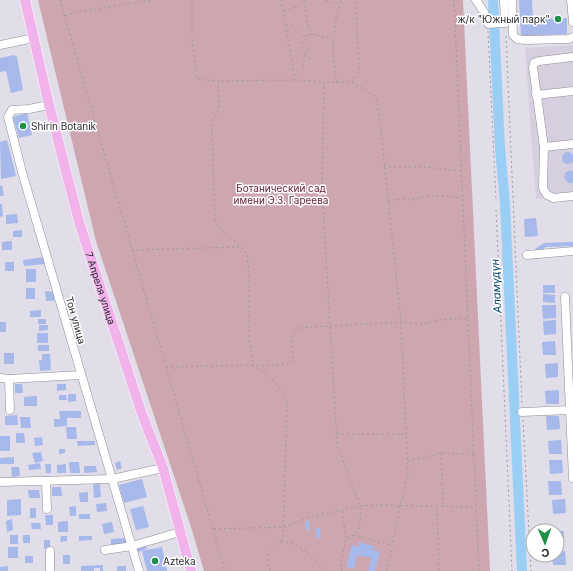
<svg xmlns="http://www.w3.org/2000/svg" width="573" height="571" font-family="Inter,sans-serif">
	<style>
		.built { fill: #d5cfe0 }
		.green { fill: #cda6b0 }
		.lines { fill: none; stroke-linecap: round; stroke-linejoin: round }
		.river { stroke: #9bcef4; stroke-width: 10 }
		.building { fill: #a7b8eb }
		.minor-casing { stroke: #8f8b96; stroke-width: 9 }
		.major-casing { stroke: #fff; stroke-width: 11 }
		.path { stroke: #9d9aa3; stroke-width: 1; stroke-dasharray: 2 3; stroke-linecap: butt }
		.minor { stroke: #fff; stroke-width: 8 }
		.major { stroke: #f2b3ec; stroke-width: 10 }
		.poi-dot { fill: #1f8f48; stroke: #fff; stroke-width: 1.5 }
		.labels { text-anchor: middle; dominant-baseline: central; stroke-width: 3; stroke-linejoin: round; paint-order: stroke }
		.poi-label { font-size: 10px; fill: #2e2c31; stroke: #fff; text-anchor: start }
		.park-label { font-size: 10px; fill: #621b36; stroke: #fff }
		.street-label { font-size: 10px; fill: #2e2c31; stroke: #fff }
		.water-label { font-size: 11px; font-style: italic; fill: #07476b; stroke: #fff }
	</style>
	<rect width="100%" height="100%" fill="#e1dde9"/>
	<path class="built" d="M573 45V196L536 199 525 48Z"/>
	<path class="green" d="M38 0H463L490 571H204L191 527 96 241Z"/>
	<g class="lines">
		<path class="river" d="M493 0 500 148 505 204 522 571"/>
	</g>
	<g class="building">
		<path d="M519 0H532L533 19 567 18V34L521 36Z"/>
		<path d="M14 55 17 57 23 90 11 93 6 71 0 72V58Z"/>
		<path d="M27 113 32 135 19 138 13 117Z"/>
		<path d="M7 140 16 176 1 179 0 142Z"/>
		<circle cx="568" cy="158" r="6"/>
		<path d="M570 170 573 171V183H571L567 182 564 177 565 173Z"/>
		<path d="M2 185 4 196H0V186Z"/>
		<path d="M0 204H2L3 216 0 217Z"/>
		<path d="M17 214 18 223 6 224V215Z"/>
		<path d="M536 218 538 236 525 237 524 219Z"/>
		<path d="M22 230V237H13V231Z"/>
		<path d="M12 241V250H2V242Z"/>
		<path d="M573 242V246L546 247 537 253 535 249 544 243Z"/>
		<path d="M45 257V264L24 266 23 260Z"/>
		<rect x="5" y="262" width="9" height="9"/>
		<rect x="26" y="269" width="10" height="13"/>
		<rect x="543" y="285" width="12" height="8"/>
		<rect x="26" y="288" width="9" height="11"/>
		<path d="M45 291 54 292V301H46Z"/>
		<path d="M543 294 555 295V303L543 302Z"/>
		<path d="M542 305H556V318L543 319Z"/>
		<path d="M41 310V317H30V311Z"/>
		<rect x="38" y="319" width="8" height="5"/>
		<path d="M556 320V334L544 335 543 321Z"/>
		<rect x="0" y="322" width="6" height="10"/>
		<path d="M39 325H48V330L39 331Z"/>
		<rect x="37" y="333" width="11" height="10"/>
		<path d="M555 341 556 355H543L542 342Z"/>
		<rect x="38" y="345" width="11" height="6"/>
		<rect x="4" y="353" width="10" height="11"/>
		<path d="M42 354H50L51 370 40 371 39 360H42Z"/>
		<path d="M558 363V377L546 378 545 364Z"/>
		<path d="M15 384H22L23 393H15Z"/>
		<path d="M57 384H66V390L57 391Z"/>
		<path d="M559 390V404H546L545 391Z"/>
		<path d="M68 394H76V401L68 402Z"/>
		<path d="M59 395H66L67 400H59Z"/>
		<path d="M37 396V406H24V397Z"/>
		<path d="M59 411H81V418H67V426L54 427V419H60Z"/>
		<path d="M17 415 18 425H5V416Z"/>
		<path d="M546 416H559L560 429 547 430Z"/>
		<path d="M20 417H30L31 428H21Z"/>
		<path d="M66 427H76L77 439H67Z"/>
		<path d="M16 433H24L25 443H16Z"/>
		<rect x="0" y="436" width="10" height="15"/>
		<path d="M42 437 43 445 35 446 34 438Z"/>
		<path d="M561 440 562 454H549L548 441Z"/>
		<path d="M77 441H95V445L78 446Z"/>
		<path d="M59 449H65V453L59 454Z"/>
		<path d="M41 452 43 461 35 463 32 453Z"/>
		<path d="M14 457V464H0V458Z"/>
		<path d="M549 460H562L563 473 550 474Z"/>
		<path d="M120 461 122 468 117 470 115 463Z"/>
		<path d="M69 462H79L80 473H70Z"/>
		<path d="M40 463 41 469 29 470 28 465Z"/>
		<path d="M45 464H51V473H46Z"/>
		<path d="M66 464V473H57V465Z"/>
		<path d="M84 466H96L97 472 84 473Z"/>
		<path d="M11 467H19L20 476 12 477Z"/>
		<path d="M142 479 147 497 124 503 119 485Z"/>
		<path d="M548 481H561L562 495H549Z"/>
		<path d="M93 483H100L101 497 94 498Z"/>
		<path d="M52 487H61L62 496H52Z"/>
		<path d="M28 490H39L40 498H29Z"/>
		<path d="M88 492V502H80L79 493Z"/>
		<path d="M21 499V515L7 516V500Z"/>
		<path d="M565 499 566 513 553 514 552 500Z"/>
		<path d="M106 503 107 511 97 512 96 504Z"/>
		<path d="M76 506V516H70L69 507Z"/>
		<path d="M143 506 149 527 136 530 130 509Z"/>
		<rect x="30" y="508" width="6" height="10"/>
		<rect x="79" y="514" width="11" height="5"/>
		<path d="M45 515H53V525H46Z"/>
		<path d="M12 519 13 530 7 532 6 521Z"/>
		<path d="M68 521V532H58V522Z"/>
		<path d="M305 521H309L310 530H306Z"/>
		<path d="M112 522 114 532 104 534 102 524Z"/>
		<path d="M31 523H40L41 529H32Z"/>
		<path d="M316 528H320L321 538H316Z"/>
		<rect x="557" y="531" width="7" height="14"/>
		<rect x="10" y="535" width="8" height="9"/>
		<rect x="23" y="535" width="7" height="8"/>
		<path d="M61 536H67V541L60 542Z"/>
		<path d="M79 536H92V540L79 541Z"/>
		<path d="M126 538 127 545 111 546V539Z"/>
		<rect x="44" y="540" width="6" height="9"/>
		<path d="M359 542 374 546 373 550 380 552 375 571H368L371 558 357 555 354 569 346 567 352 545 358 547Z"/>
		<path d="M145 544 147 549 138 552 136 547Z"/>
		<rect x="8" y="547" width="10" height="11"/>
		<path d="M162 547 167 571H147L142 551Z"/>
		<path d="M557 551H565L566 565H553L552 555H557Z"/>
		<rect x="63" y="555" width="7" height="9"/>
		<rect x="25" y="556" width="8" height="7"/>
		<path d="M103 565V571H100V568H94V571H81V566Z"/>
		<path d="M8 566V571H0V567Z"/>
		<rect x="117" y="566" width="9" height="5"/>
	</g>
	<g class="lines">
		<g class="minor-casing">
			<g id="minor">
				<path d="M476 0 484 12 488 24 505 23 504 0"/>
				<path d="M512 0 513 35 517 39 525 40 569 39 573 37"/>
				<path d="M571 0 573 22"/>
				<path d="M0 45 34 38"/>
				<path d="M573 57 539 61 534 63 533 67 544 147 543 188 547 195 554 198 573 196"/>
				<path d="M536 95 573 91"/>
				<path d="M49 105 29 109 12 110 8 117 22 172 139 571"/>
				<path d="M544 147 573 144"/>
				<path d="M527 255 573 251"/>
				<path d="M565 297 573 478"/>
				<path d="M0 378 9 379 81 375"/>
				<path d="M9 379 10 410"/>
				<path d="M522 412 570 410"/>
				<path d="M46 481 47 509"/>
				<path d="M0 482 112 479 163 468"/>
				<path d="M105 550 132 546 180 532"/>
				<path d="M50 551V571"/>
			</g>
		</g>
		<g class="major-casing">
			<g id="major">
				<path id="s1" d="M25 0 49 105 79 222 142 414 163 468 191 571"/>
			</g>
		</g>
		<g class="path">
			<path d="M60 0 225 571"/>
			<path d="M192 0V37L197 79 216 81"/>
			<path d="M281 0 295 80 324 82"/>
			<path d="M326 0 332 3H340"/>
			<path d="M454 0 479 571"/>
			<path d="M284 10C294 9 297 7 304 0"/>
			<path d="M65 16 76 12 153 0"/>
			<path d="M286 24 293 26 302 37 312 34C306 23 305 13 305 0"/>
			<path d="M488 31 496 201"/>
			<path d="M506 36 522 405"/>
			<path d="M308 49V52L306 54 310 59"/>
			<path d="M303 67 304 64V57L306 54 303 50 301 44 312 34 332 39"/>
			<path d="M337 82C331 57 332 23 342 0"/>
			<path d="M352 82 359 72 356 0"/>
			<path d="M384 167H427L461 171"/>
			<path d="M388 201 408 198 412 200 428 196H445L462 198"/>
			<path d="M496 210 512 571"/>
			<path d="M132 250 241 247"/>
			<path d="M166 367 253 365 249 336V275L247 254 243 249 220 229 215 221 212 123 219 108 218 81 295 80"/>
			<path d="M523 420 531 571"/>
			<path d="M337 434H405"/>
			<path d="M441 453 443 506"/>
			<path d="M408 461 441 453 474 454"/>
			<path d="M437 508 439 571"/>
			<path d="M342 511 346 538"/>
			<path d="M214 529 284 527 309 517 360 506 379 505 476 507"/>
			<path d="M354 535 391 545"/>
			<path d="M281 542C304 543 309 557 325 571"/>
			<path d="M270 571C269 565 266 557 269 551 272 544 281 545 283 534L287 404 282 391 271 378 253 365C263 365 285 367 293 361 295 350 286 336 297 328L401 322 423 324 439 320 468 318"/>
			<path d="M342 571 340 569 346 539 354 535 358 531 361 520 360 506 337 444 322 187 324 82H352L376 97 380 122 401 322 408 474 400 506 387 571"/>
		</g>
		<use href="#minor" class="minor"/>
		<use href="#major" class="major"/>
	</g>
	<g class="poi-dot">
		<circle cx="558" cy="19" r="4"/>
		<circle cx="23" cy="126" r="4"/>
		<circle cx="155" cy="561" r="4"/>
	</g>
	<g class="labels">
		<g class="poi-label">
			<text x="550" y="19" text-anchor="end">ж/к "Южный парк"</text>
			<text x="31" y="126">Shirin Botanik</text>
			<text x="163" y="561">Azteka</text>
		</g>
		<g class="park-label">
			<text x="281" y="188">Ботанический сад<tspan x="281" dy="12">имени Э.З. Гареева</tspan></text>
		</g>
		<g class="street-label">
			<text stroke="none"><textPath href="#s1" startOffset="298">7 Апреля улица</textPath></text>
			<text transform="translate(76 320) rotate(74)">Тон улица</text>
		</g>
		<g class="water-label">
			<text transform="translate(496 286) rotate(-93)">Аламүдүн</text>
		</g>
	</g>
	<g transform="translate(545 543) rotate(178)"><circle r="19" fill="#ffffff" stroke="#ababad"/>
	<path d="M0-3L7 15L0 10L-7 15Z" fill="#1f8f48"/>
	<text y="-6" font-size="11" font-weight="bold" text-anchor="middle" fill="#2e2c31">С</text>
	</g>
</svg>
